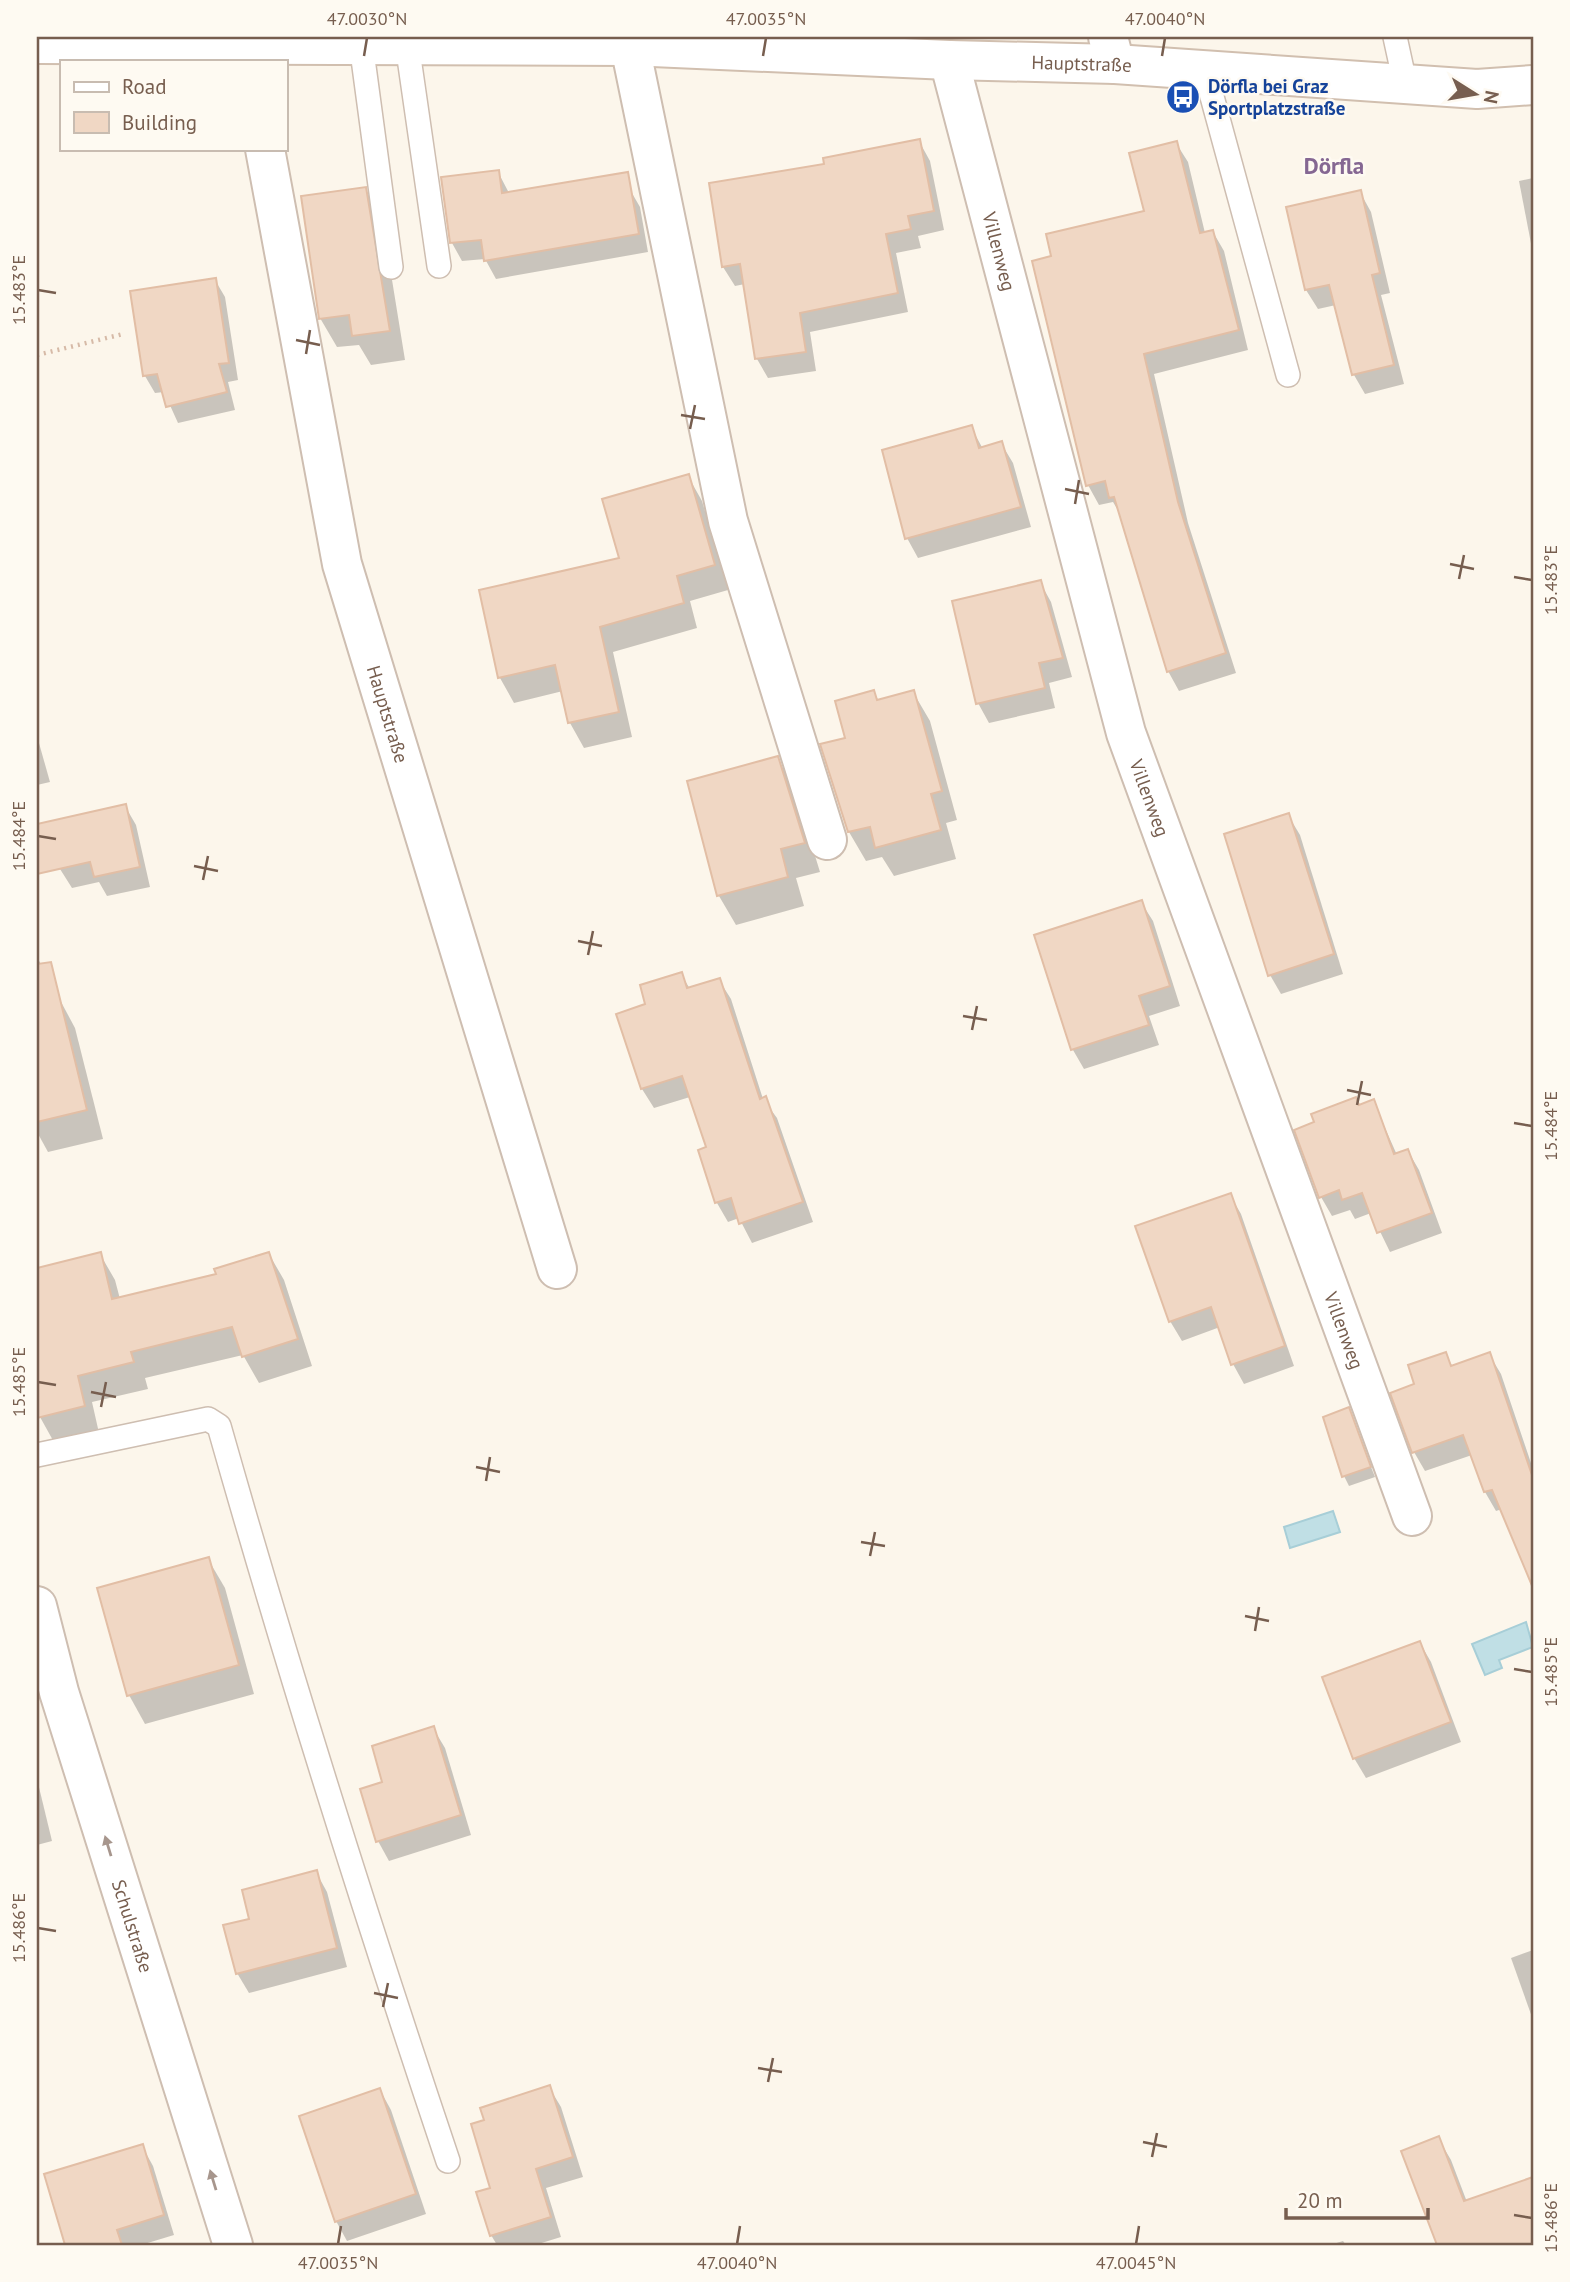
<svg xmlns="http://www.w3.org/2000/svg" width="1570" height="2282" font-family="'PT Sans',sans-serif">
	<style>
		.water { fill: #c0dfe5; stroke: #a7ced7; stroke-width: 2 }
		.shadow { fill: #0003 }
		.building { fill: #f0d7c4; stroke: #e2bea5; stroke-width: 2 }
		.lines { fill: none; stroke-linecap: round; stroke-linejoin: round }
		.service-casing { stroke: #cebeb1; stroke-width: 26 }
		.minor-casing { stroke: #cebeb1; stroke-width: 42 }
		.secondary-casing { stroke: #d1bfaf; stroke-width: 42 }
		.path { stroke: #d6baa7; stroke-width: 4.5; stroke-dasharray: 2 5; stroke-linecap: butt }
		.service { stroke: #fff; stroke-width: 23 }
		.minor { stroke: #fff; stroke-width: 38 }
		.secondary { stroke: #fff; stroke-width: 38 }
		.oneway { fill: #a7968d }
		.ticks { fill: none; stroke: #775e4f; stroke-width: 2.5 }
		.labels { text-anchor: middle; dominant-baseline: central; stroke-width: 5; stroke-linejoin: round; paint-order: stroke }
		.street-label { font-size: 19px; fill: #775e4f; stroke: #fefaf2 }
		.transit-label { font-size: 19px; font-weight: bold; fill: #164399; stroke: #fefaf2; text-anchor: start }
		.quarter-label { font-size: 23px; font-weight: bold; fill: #856792; stroke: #fefaf2 }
		.neatline { fill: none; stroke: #775e4f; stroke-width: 2.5 }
		.ticks-label { font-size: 18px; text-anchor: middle; fill: #775e4f }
	</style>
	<rect width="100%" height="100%" fill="#fcf6eb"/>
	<g class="water">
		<path d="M1333 1511 1340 1532 1290 1548 1284 1527Z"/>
		<path d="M1526 1622 1533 1647 1499 1660 1502 1668 1485 1675 1472 1644Z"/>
	</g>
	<g class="shadow">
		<path d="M919 141 930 161 944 230 918 236 921 248 896 253 908 312 810 332 816 371 768 378 757 359 745 284 735 286 723 267 826 165Z"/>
		<path d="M1176 143 1188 162 1205 233 1213 232 1224 251 1248 350 1154 374 1188 523 1236 673 1179 691 1168 671 1122 517 1113 502 1099 505 1088 485 1053 257 1146 212Z"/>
		<path d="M498 172 509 193 629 188 640 207 648 252 496 279 485 259 462 261 452 243Z"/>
		<path d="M1533 178V254L1519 181Z"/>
		<path d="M365 189 382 218 405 360 371 365 359 345 337 347 320 318Z"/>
		<path d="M1360 192 1371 212 1390 293 1381 295 1404 384 1365 394 1354 375 1336 305 1318 309 1306 290Z"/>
		<path d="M215 280 225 297 238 380 228 382 235 410 178 423 164 392 155 393 145 376 132 293Z"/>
		<path d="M971 427 983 449 1001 443 1013 463 1031 527 918 558 907 538Z"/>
		<path d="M688 476 702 501 728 590 690 601 697 628 613 652 632 737 584 748 570 723 563 691 514 703 500 678 481 591 621 559Z"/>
		<path d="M1040 582 1051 602 1072 677 1049 683 1055 708 989 723 978 703Z"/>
		<path d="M873 692 878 701 913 692 930 721 957 820 946 823 956 859 894 876 882 857 866 861 849 832 847 739Z"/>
		<path d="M37 736 50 782 37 785Z"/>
		<path d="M777 758 794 787 820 872 796 878 804 906 736 925 719 896 689 782Z"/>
		<path d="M125 806 136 825 150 887 107 896 99 882 72 888 60 869Z"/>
		<path d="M1288 815 1300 835 1343 974 1281 994 1270 975Z"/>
		<path d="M1141 902 1153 921 1180 1006 1149 1016 1159 1045 1084 1069 1073 1050 1036 937Z"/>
		<path d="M37 957 75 1028 103 1139 48 1152 37 1132Z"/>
		<path d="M681 974 690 989 719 980 731 999 763 1099 777 1118 813 1222 752 1243 739 1218 728 1222 717 1203 700 1151 709 1148 690 1097 654 1108 642 1089 619 1015 648 1005Z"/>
		<path d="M1373 1101 1397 1155 1408 1151 1419 1170 1442 1233 1390 1252 1371 1213 1355 1219 1350 1210 1332 1216 1321 1197 1359 1106Z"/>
		<path d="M1230 1195 1241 1214 1294 1366 1244 1384 1233 1364 1220 1327 1182 1341 1170 1321Z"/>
		<path d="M100 1254 115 1280 120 1299 218 1276 269 1254 284 1280 312 1366 259 1383 243 1355 145 1378 148 1389 92 1402 99 1433 55 1444 40 1417 37 1404V1351L43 1350 37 1325V1269Z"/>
		<path d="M1445 1354 1453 1367 1489 1354 1501 1374 1533 1469V1586L1502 1509 1496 1511 1485 1492 1472 1455 1425 1471 1414 1452 1417 1385Z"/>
		<path d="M1348 1409 1375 1477 1349 1486 1344 1476Z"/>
		<path d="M208 1559 225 1588 254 1694 145 1724 129 1695Z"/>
		<path d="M1420 1643 1431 1662 1461 1742 1366 1778 1354 1758Z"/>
		<path d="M433 1728 445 1748 471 1835 389 1861 378 1841 385 1783Z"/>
		<path d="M37 1779 52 1841 37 1845Z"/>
		<path d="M316 1872 327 1892 347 1967 249 1993 237 1973 251 1920Z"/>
		<path d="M1533 1950V2020L1511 1958Z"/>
		<path d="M549 2087 561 2107 583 2177 546 2188 561 2237 535 2245H497L491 2235 493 2189 486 2121Z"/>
		<path d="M380 2090 391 2110 426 2214 347 2241 336 2221Z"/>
		<path d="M1438 2138 1451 2160 1467 2202 1533 2179V2245H1439L1403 2152Z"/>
		<path d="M142 2146 153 2166 174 2235 141 2245H67L46 2175Z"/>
		<path d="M1343 2241 1346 2245H1330Z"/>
	</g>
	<g class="building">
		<path d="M920 139 934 211 908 216 911 229 886 234 898 293 800 313 806 352 755 359 740 264 722 267 709 183 824 164 823 158Z"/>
		<path d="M1177 141 1200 233 1213 230 1239 330 1144 354 1178 502 1226 653 1167 672 1114 497 1109 498 1105 481 1086 486 1032 261 1051 256 1046 234 1144 211 1129 153Z"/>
		<path d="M499 170 502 193 628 172 639 234 484 261 481 240 450 243 441 177Z"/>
		<path d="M366 187 390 331 352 336 349 315 319 319 301 196Z"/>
		<path d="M1361 190 1380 273 1372 275 1394 365 1352 375 1329 285 1305 290 1286 207Z"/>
		<path d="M216 278 229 363 219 364 227 392 166 407 157 374 143 376 130 291Z"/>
		<path d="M972 425 979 448 1002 441 1021 507 905 539 882 450Z"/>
		<path d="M689 474 715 565 677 576 684 603 600 627 619 712 568 723 555 665 498 678 479 590 619 558 602 499Z"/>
		<path d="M1041 580 1063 658 1039 663 1045 688 976 704 952 601Z"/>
		<path d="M874 690 877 700 914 690 942 791 931 794 941 830 875 848 870 827 848 832 820 744 845 738 835 701Z"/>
		<path d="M778 756 805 843 781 849 788 877 717 896 687 781Z"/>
		<path d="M126 804 140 867 94 877 90 862 37 874V824Z"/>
		<path d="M1289 813 1334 954 1268 976 1224 834Z"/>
		<path d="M1142 900 1170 986 1139 996 1149 1025 1071 1050 1034 935Z"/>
		<path d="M51 962 87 1110 37 1122V964Z"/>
		<path d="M682 972 687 988 720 978 760 1099 766 1096 803 1202 739 1224 731 1198 715 1203 698 1150 706 1147 682 1076 641 1089 616 1014 645 1004 640 985Z"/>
		<path d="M1356 1097 1359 1105 1374 1099 1394 1154 1408 1149 1432 1213 1377 1233 1362 1193 1342 1200 1339 1190 1319 1198 1294 1130 1314 1122 1311 1114Z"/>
		<path d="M1231 1193 1285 1346 1231 1365 1211 1307 1169 1322 1135 1226Z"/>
		<path d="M101 1252 112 1299 216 1274 214 1269 269 1252 298 1339 242 1357 232 1327 131 1352 134 1362 78 1376 85 1406 37 1418V1268Z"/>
		<path d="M1446 1352 1451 1366 1490 1352 1533 1478V1588L1492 1490 1484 1492 1463 1435 1412 1453 1390 1393 1414 1384 1408 1365Z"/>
		<path d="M1349 1407 1371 1467 1342 1477 1323 1417Z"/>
		<path d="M209 1557 239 1665 127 1696 97 1588Z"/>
		<path d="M1420 1641 1451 1722 1353 1759 1322 1677Z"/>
		<path d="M434 1726 461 1815 376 1842 360 1789 382 1782 372 1746Z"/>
		<path d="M317 1870 337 1948 236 1974 223 1925 249 1919 242 1890Z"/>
		<path d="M550 2085 573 2157 536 2169 551 2217 490 2236 476 2192 490 2188 471 2124 484 2120 480 2108Z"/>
		<path d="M380 2088 416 2194 335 2222 299 2116Z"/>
		<path d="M1439 2136 1464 2201 1533 2177V2245H1437L1401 2151Z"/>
		<path d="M143 2144 164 2215 117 2230 122 2245H65L44 2174Z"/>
	</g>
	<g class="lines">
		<g class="service-casing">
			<g id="service">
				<path d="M1395 37 1405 83"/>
				<path d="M361 44 391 267"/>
				<path d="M407 44 439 266"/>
				<path d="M1205 71 1288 375"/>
				<path d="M37 1455 208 1419 219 1426C289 1673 366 1917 448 2161"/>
			</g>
		</g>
		<g class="minor-casing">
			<g id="minor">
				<path d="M1108 37 1115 64"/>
				<path d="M630 46 728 521 827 840"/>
				<path id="s1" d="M949 60 1126 733 1412 1516"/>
				<path id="s2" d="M265 149 342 564 557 1269"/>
				<path id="s3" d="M37 1606 59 1692 233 2245"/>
			</g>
		</g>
		<g class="secondary-casing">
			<g id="secondary">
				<path id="s4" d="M37 44 630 46 949 60 1115 64 1477 89 1533 85"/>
			</g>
		</g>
		<path class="path" d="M37 355 123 334"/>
		<use href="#service" class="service"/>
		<use href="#minor" class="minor"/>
		<use href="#secondary" class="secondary"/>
	</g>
	<defs><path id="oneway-solid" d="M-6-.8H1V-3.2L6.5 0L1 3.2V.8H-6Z" transform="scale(1.75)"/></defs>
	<g class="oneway">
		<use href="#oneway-solid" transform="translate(108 1846) rotate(-107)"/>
		<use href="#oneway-solid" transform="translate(213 2180) rotate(-107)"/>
	</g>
	<path class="ticks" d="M364 56 367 38M763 56 766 38M1162 56 1165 38M38 290 56 293M296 340 320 345M306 354 310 330M681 415 705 419M690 429 695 405M1065 489 1089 494M1075 504 1079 480M1450 564 1474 569M1514 577 1532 580M1459 579 1464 555M38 836 56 839M194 866 218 871M203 880 208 856M578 941 602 946M588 955 593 931M963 1016 987 1020M972 1030 977 1006M1347 1090 1371 1095M1357 1105 1362 1081M1514 1123 1532 1126M38 1382 56 1385M91 1392 116 1397M101 1407 106 1382M476 1467 500 1472M486 1481 490 1457M861 1542 885 1546M870 1556 875 1532M1245 1616 1269 1621M1255 1631 1259 1607M1514 1669 1532 1672M38 1928 56 1931M374 1993 398 1998M383 2007 388 1983M758 2068 782 2072M768 2082 773 2058M1143 2142 1167 2147M1152 2157 1157 2133M1514 2215 1532 2218M338 2244 341 2226M737 2244 740 2226M1136 2244 1139 2226"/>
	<defs>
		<g id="bus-disc" transform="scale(1.75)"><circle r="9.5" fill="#1a4fb4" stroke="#fefaf2"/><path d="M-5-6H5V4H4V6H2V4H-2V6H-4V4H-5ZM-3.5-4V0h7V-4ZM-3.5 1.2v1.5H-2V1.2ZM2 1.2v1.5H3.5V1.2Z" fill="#fff"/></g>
	</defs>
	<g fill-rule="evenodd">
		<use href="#bus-disc" x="1183" y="97"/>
	</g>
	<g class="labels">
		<g class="street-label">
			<text stroke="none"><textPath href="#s4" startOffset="1045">Hauptstraße</textPath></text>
			<text stroke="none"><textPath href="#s1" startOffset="198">Villenweg</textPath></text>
			<text stroke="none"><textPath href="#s2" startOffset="579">Hauptstraße</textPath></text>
			<text stroke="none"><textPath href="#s1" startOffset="765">Villenweg</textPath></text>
			<text stroke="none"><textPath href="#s1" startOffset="1332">Villenweg</textPath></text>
			<text stroke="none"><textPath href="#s3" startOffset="334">Schulstraße</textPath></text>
		</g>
		<g class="transit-label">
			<text x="1208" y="86">Dörfla bei Graz<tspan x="1208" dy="22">Sportplatzstraße</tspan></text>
		</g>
		<g class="quarter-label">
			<text x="1334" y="165">Dörfla</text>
		</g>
	</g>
	<rect width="1570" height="2282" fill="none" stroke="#fefaf2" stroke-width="77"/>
	<rect x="60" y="60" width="228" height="91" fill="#fefaf2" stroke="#c8bcb1" stroke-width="2"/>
	<rect x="74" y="82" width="35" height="10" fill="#ffffff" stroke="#c8bcb1" stroke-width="2"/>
	<text x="122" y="94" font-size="21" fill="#775e4f">Road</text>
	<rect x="74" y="112" width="35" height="21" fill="#f0d7c4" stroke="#c8bcb1" stroke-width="2"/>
	<text x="122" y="130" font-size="21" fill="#775e4f">Building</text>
	<g transform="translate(1475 94) rotate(101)" stroke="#fefaf2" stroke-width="5" paint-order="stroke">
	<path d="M0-5L12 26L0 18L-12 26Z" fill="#775e4f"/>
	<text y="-10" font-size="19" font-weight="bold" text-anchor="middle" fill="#775e4f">N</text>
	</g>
	<path d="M1286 2208v10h142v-10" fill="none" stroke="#775e4f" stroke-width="3.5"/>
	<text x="1297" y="2208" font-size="21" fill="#775e4f" stroke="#fefaf2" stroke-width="5" paint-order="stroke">20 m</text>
	<rect x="38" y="38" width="1494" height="2206" class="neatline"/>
	<g class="ticks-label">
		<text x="367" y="25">47.0030°N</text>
		<text x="766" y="25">47.0035°N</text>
		<text x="1165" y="25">47.0040°N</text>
		<text transform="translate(19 290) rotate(-90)" y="6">15.483°E</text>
		<text transform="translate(1551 580) rotate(-90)" y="6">15.483°E</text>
		<text transform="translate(19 836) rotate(-90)" y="6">15.484°E</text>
		<text transform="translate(1551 1126) rotate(-90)" y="6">15.484°E</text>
		<text transform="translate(19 1382) rotate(-90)" y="6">15.485°E</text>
		<text transform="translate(1551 1672) rotate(-90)" y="6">15.485°E</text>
		<text transform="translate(19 1928) rotate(-90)" y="6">15.486°E</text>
		<text transform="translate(1551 2218) rotate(-90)" y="6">15.486°E</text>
		<text x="338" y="2269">47.0035°N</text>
		<text x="737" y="2269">47.0040°N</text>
		<text x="1136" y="2269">47.0045°N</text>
	</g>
</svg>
